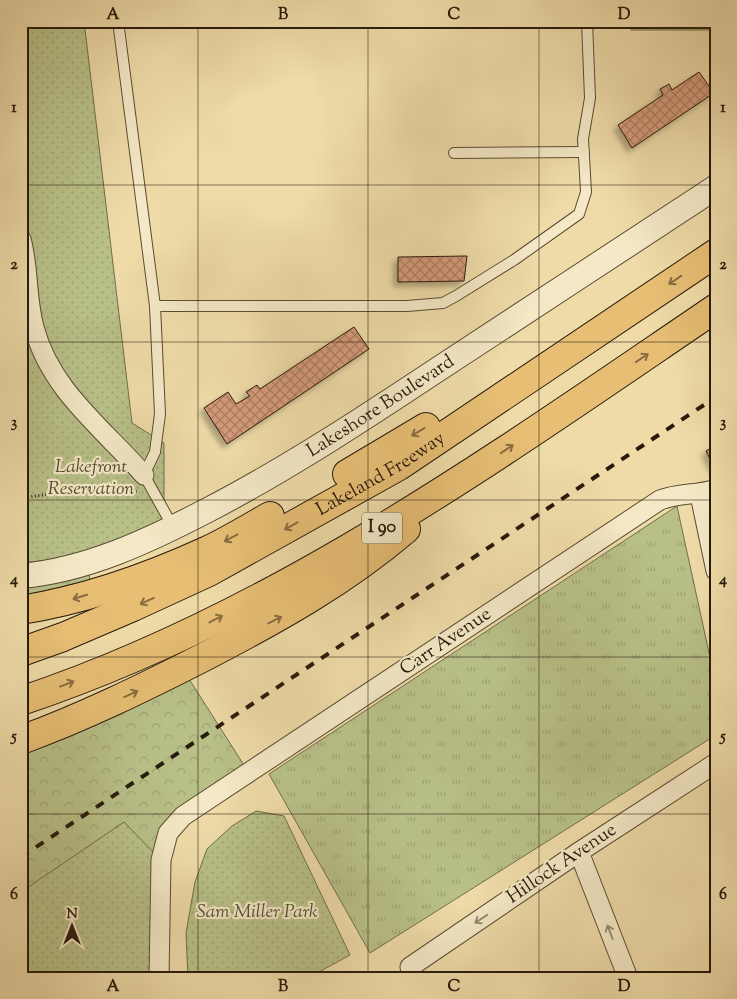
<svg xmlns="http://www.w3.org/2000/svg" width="737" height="999" font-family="'Sorts Mill Goudy',serif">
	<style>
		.grass { fill: url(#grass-tufts); stroke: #706e4a }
		.forest { fill: url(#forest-crowns); stroke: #706e4a }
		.park { fill: url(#park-dots); stroke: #706e4a }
		.building { fill: url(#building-cross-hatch); stroke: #281b0c; filter: url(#shadow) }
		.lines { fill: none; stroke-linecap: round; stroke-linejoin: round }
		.service-casing { stroke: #5a4b33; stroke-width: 12 }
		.minor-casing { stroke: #5a4b33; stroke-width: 21 }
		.tertiary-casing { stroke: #5a4b33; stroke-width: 26 }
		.motorway-casing { stroke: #281b0c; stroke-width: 30 }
		.path { stroke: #281b0c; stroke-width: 3; stroke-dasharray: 1 2.5; stroke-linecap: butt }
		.service { stroke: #f4e8c6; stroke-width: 10 }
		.minor { stroke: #f4e8c6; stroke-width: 19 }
		.tertiary { stroke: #f4e8c6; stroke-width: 24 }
		.motorway { stroke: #e7be74; stroke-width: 28 }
		.rail { stroke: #281b0c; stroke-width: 4; stroke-dasharray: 9 9; stroke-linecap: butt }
		.oneway { stroke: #886c40 }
		.oneway2 { stroke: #988c72 }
		.grid { fill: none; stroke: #281b0c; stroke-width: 1; stroke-opacity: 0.55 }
		.labels { text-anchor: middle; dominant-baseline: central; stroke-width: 4.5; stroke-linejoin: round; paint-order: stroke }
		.shield { fill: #f4e8c6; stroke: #655844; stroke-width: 1 }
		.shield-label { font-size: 18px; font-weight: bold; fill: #281b0c }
		.street-label { font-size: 19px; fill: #281b0c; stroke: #f4e8c6 }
		.park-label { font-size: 19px; font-style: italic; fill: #534d31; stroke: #f4e8c6 }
		.neatline { fill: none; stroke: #281b0c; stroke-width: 2 }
		.grid-label { font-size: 16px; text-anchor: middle; font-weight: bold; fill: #281b0c }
	</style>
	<defs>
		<pattern id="grass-tufts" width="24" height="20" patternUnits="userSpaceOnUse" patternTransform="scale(1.25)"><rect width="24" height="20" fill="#b8c088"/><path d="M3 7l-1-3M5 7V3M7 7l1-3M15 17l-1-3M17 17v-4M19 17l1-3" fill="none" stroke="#9ea474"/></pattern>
		<pattern id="forest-crowns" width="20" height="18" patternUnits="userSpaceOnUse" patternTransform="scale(1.25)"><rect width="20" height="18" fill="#b8c088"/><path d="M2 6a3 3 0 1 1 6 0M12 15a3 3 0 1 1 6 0" fill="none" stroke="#9ea474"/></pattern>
		<pattern id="park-dots" width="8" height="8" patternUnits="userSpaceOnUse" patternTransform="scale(1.25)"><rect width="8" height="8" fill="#b8c088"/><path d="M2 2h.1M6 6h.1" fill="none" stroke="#9ea474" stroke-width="1.8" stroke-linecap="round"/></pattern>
		<pattern id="building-cross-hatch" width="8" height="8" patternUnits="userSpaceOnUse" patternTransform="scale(1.25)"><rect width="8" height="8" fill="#d49a7a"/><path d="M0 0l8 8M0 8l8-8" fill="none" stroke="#ac7d62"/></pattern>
		<filter id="shadow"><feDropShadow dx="-4.5" dy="4.5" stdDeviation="2.5" flood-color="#0004"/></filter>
	</defs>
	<rect width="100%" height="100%" fill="#eedba8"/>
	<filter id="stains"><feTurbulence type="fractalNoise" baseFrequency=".004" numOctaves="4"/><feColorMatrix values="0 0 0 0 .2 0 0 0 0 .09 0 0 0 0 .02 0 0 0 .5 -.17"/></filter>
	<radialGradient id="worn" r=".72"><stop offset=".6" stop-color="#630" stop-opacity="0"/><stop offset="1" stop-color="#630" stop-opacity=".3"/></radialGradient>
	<g class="grass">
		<path d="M677 506 716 685V735L370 953 269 774Z"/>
		<path d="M89 573 90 580 21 597V587Z"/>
	</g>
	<g class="forest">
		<rect x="631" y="21" width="85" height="9"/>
		<path d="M182 668 249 773 183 816 161 860 21 925V740Z"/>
	</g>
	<g class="park">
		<path d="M21 21H84L132 423 164 443V519L113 544 59 559 21 563Z"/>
		<path d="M256 811 284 816 350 955 308 978H188L186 933 195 882 207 849 232 826Z"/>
		<path d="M124 822 161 860 159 978H21V892Z"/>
	</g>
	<g class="building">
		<path d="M699 72 714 93 632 148 618 125 663 95 660 89 669 84 672 90Z"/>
		<path d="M467 256 464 281 398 282V257Z"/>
		<path d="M354 327 369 349 227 444 204 408 228 392 236 404 250 396 246 392 257 385 260 389Z"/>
		<path d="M716 445V471L706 451Z"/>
	</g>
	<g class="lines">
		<g class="service-casing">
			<g id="service">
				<path d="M118 21 155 306 160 414 155 452 144 475 173 527"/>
				<path d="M454 153 584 152"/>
				<path d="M155 306H407L443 303 456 296 514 260 579 214 586 192 583 139 590 98 587 21"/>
			</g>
		</g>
		<g class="minor-casing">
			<g id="minor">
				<path d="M21 239C29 268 26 298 34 327 50 390 103 428 144 475"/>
				<path d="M700 495 716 571"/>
				<path d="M579 852 628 978"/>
				<path d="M159 978 161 860 168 833 183 816 660 500C681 492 695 496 716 489"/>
				<path d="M414 978 410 967 579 852 716 763"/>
			</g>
		</g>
		<g class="tertiary-casing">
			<g id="tertiary">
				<path id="s1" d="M21 576C87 570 148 541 206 511 289 468 366 417 443 366 534 306 625 247 716 187"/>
			</g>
		</g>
		<g class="motorway-casing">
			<g id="motorway">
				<path d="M347 474 426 427"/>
				<path d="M21 610C83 600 149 577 206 551 228 541 249 528 270 516"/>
				<path id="s2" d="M21 652 63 637 133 607 209 572 399 466 716 253"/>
				<path d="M21 701C276 616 496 457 716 308"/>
				<path d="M21 740C84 717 145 687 204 657 277 619 344 582 406 529"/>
			</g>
		</g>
		<path class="path" d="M21 498 87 489 117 493 139 491"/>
		<use href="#service" class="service"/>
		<use href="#minor" class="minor"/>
		<use href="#tertiary" class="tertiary"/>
		<use href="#motorway" class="motorway"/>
		<path class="rail" d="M21 857 716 397"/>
	</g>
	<defs><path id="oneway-shaft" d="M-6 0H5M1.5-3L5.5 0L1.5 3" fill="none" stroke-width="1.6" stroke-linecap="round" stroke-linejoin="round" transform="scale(1.25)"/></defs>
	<g class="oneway">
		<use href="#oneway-shaft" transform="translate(675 280) rotate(146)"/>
		<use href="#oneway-shaft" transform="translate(642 358) rotate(-34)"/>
		<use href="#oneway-shaft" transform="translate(418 432) rotate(149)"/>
		<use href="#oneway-shaft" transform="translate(507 449) rotate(-34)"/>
		<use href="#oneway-shaft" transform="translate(291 526) rotate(151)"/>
		<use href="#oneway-shaft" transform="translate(231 538) rotate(152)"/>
		<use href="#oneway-shaft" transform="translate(80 597) rotate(163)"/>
		<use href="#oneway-shaft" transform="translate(147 601) rotate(155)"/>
		<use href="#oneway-shaft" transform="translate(216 619) rotate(-27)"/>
		<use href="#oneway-shaft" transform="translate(275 620) rotate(-27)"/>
		<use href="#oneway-shaft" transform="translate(67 684) rotate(-21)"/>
		<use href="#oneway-shaft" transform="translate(131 694) rotate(-24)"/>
	</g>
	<g class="oneway2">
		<use href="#oneway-shaft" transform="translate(481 919) rotate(146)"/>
		<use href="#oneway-shaft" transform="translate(610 932) rotate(-111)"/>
	</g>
	<path class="grid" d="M198 21V978M368 21V978M539 21V978M21 185H716M21 342H716M21 500H716M21 657H716M21 814H716"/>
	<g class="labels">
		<rect class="shield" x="362" y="512.5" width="40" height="31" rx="4"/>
		<g class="shield-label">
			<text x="382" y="528">I 90</text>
		</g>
		<g class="street-label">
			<text stroke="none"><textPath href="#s1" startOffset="401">Lakeshore Boulevard</textPath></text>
			<text stroke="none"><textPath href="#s2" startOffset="402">Lakeland Freeway</textPath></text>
			<text transform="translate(446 642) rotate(-34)">Carr Avenue</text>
			<text transform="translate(562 864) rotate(-34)">Hillock Avenue</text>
		</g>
		<g class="park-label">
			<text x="91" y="467">Lakefront<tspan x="91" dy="22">Reservation</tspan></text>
			<text x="257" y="912">Sam Miller Park</text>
		</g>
	</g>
	<rect width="737" height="999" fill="none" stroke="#eedba8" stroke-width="55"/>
	<g transform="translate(72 926)" stroke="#f4e8c6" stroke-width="4" paint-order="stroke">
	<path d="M0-4L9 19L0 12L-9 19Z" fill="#281b0c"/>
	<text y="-8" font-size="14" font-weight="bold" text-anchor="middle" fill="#281b0c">N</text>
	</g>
	<rect x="28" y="28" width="682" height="944" class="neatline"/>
	<g class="grid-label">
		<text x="113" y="19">A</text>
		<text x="283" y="19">B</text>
		<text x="454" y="19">C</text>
		<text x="624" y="19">D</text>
		<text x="14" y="112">1</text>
		<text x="723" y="112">1</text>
		<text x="14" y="269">2</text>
		<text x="723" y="269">2</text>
		<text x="14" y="427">3</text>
		<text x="723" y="427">3</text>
		<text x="14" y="584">4</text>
		<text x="723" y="584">4</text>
		<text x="14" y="741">5</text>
		<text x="723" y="741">5</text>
		<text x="14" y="899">6</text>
		<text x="723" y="899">6</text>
		<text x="113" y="991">A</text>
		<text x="283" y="991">B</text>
		<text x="454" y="991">C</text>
		<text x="624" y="991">D</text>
	</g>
	<rect width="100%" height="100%" filter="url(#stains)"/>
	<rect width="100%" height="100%" fill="url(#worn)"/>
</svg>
